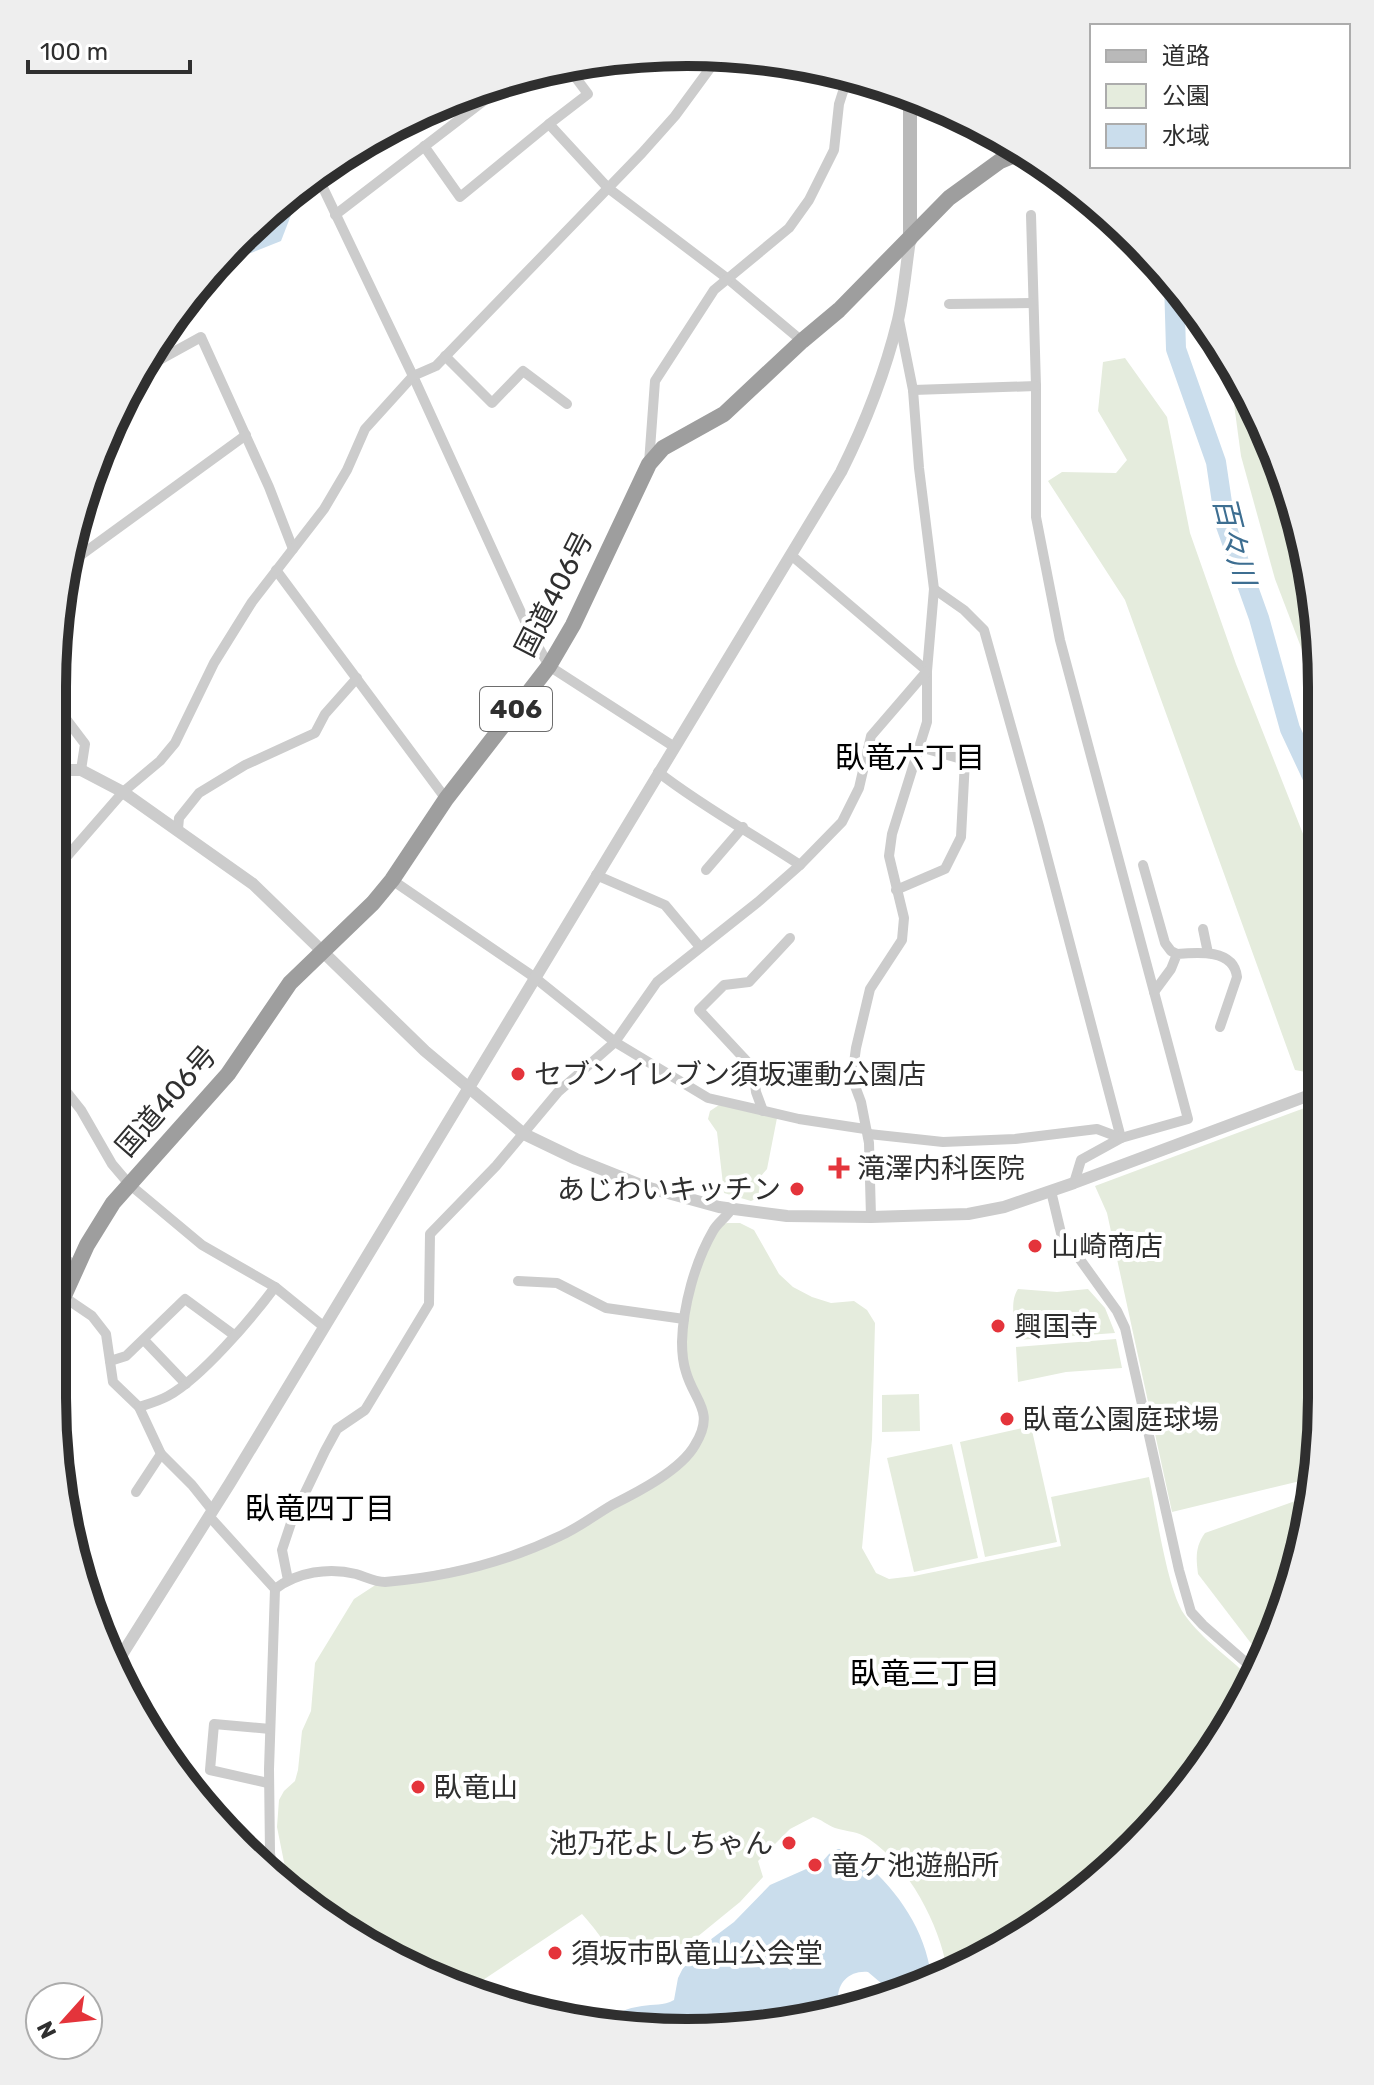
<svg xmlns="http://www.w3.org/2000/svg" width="1374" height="2085" font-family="Rubik,'Noto Sans JP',sans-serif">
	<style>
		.green { fill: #e5ecdd }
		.water { fill: #caddec }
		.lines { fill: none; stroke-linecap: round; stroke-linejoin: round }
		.river { stroke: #caddec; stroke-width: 20 }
		.minor { stroke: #ccc; stroke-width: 10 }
		.tertiary { stroke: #ccc; stroke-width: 12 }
		.secondary { stroke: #b9b9b9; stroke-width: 14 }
		.trunk { stroke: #9e9e9e; stroke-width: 16 }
		.poi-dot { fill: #e4343b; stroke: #fff; stroke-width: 3 }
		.labels { text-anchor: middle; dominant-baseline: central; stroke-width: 8; stroke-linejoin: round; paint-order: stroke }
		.shield { fill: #fff; stroke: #6d6d6d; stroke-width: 2 }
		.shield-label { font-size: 26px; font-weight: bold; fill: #2f2f2f }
		.street-label { font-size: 28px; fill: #2f2f2f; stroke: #fff }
		.poi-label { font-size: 28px; fill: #2f2f2f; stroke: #fff; text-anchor: start }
		.water-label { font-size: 30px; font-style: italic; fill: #3d6e91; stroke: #fff }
		.neighbourhood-label { font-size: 30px; fill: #000; stroke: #fff }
		.rim { fill: none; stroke: #2f2f2f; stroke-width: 10 }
	</style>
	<rect width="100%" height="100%" fill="#fff"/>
	<g class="green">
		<path d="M1125 358 1167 417 1190 533 1236 664 1320 877 1318 1081 1316 1074 1295 1070 1125 600 1048 481 1062 472 1116 473 1127 460 1098 411 1103 362Z"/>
		<path d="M1242 383 1257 407 1300 523 1321 646 1320 697 1275 579 1241 456 1234 404Z"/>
		<path d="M1318 1103 1317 1477 1172 1512 1107 1213 1095 1186Z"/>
		<path d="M719 1105 777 1118 767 1169 761 1176 758 1198 751 1201 724 1193 717 1132 708 1119 710 1111Z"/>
		<path d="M727 1223H740L754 1230 779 1274 793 1287 812 1297 831 1303 854 1301 867 1310 875 1323 872 1439 862 1548 876 1573 889 1579 914 1576 1061 1546 1051 1497 1149 1477C1156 1510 1167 1589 1184 1614 1202 1640 1232 1659 1254 1682L1164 1817 1004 1948 947 1969C939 1924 909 1866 869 1839 858 1831 848 1832 835 1828 827 1825 821 1819 813 1817L790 1829 758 1861 763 1877 740 1902 686 1946 670 1941 653 1954C602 1955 613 1948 582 1914L468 1990 444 1985 300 1902 290 1891 284 1862 277 1827 279 1800 284 1791 295 1781 298 1770 302 1731 311 1711 315 1663 354 1599 380 1582 520 1554 657 1482 695 1447 704 1422 686 1373 682 1345 697 1270 721 1225Z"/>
		<path d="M1018 1289 1057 1292 1088 1289 1105 1308 1115 1333 1017 1340C1015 1324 1009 1302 1018 1289Z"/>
		<path d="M1116 1339 1122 1368 1066 1372 1018 1382 1016 1347Z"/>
		<path d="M919 1394 920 1431 882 1432V1395Z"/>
		<path d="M1031 1426 1057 1542 985 1557 960 1442Z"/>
		<path d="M952 1444 978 1558 914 1572 887 1458Z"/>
		<path d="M1312 1495 1263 1659 1198 1574C1196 1558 1195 1547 1205 1533Z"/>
	</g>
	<g class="water">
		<path d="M285 198 293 210 281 241 251 253 224 255Z"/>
		<path d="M838 1849C850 1848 856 1855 865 1863 899 1892 925 1931 931 1975L883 1994 881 1983 868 1972C845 1970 833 1989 840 2010L811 2021 645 2032 605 2022C616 2013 627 2008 642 2006 654 2004 663 2006 674 2000L678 1978 683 1968 710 1940 734 1922 770 1885 822 1862 829 1854Z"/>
	</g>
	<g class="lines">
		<path class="river" d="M1174 282 1176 349 1216 462 1225 523 1259 618 1290 729 1320 793"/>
		<g class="minor">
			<path d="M567 66 588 94 549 124 608 188 728 279 802 341"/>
			<path d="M424 146 460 197 549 124"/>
			<path d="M316 173 413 376 530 632 549 666 673 746"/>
			<path d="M335 215 516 76"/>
			<path d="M1031 215 1036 386V517L1060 640 1188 1119 1121 1138 1081 1160 1074 1183"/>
			<path d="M949 304 1032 303"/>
			<path d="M445 356 492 403 523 371 567 404"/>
			<path d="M141 370 201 337 269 487 293 549"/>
			<path d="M913 390 1036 386"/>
			<path d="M649 463 655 381 714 290 789 228 809 200 834 150 839 104 848 76"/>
			<path d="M791 555 927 671"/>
			<path d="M70 563 246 435"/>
			<path d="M276 570 446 799"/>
			<path d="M934 589 964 610 984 630 1039 826 1121 1138"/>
			<path d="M57 707 85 744 81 770"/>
			<path d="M658 772C703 807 753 834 800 865"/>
			<path d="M178 829 179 818 199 793 245 765 315 733 325 714 357 678"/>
			<path d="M1143 865 1165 943 1171 951 1177 954"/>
			<path d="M56 869 123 792 160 761 175 743 214 663 252 602 324 509 347 470 365 429 413 376 436 366 642 153 675 116 719 56"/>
			<path d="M706 870 743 827"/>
			<path d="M596 875 665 905 700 947"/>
			<path d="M392 880 534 977 615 1042 708 1098 799 1119 865 1129 869 1134 943 1142 1015 1139 1097 1129 1121 1138"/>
			<path d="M896 890 945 869 961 837 965 760 920 747"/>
			<path d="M1203 929 1208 953"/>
			<path d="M1154 992 1171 969 1177 954C1198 952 1234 949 1237 977L1220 1027"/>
			<path d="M54 1076 81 1110 112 1164 129 1184 202 1245 275 1287 323 1326"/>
			<path d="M763 1111 756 1092 753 1068 699 1010 724 985 749 982 790 938"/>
			<path d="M1051 1191 1061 1233 1117 1311 1125 1328 1179 1570 1191 1612 1203 1625 1258 1673"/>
			<path d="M871 1217 869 1143 861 1102 852 1078 856 1048 870 989 902 940 904 918 889 856 892 834 927 722V671L934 589 919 468 913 390 899 320"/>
			<path d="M53 1251 77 1267"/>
			<path d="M518 1281 557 1283 606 1308 684 1319"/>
			<path d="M64 1297 92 1316 106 1334 113 1382 139 1407 161 1454 192 1485 212 1510"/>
			<path d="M144 1340 186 1384"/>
			<path d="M110 1361 126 1356 185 1299 234 1335"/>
			<path d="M139 1407C148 1404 159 1401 168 1396 201 1378 252 1318 275 1287"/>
			<path d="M136 1492 161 1454"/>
			<path d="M209 1516 275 1589 269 1769 270 1853 273 1873"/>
			<path d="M288 1580 282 1550 292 1520 325 1451 337 1429 365 1410 429 1304 430 1234 496 1166 558 1092 615 1042 657 982 758 902 800 865 842 822 859 788 871 736 927 671"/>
			<path d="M275 1589C297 1572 329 1567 356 1574 366 1577 375 1582 385 1582 447 1577 504 1563 560 1536 578 1528 595 1515 612 1505 638 1492 681 1470 695 1445 716 1411 694 1401 686 1372 683 1363 682 1351 682 1342 683 1306 695 1262 713 1231 717 1223 727 1217 732 1208"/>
			<path d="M268 1783 210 1770 214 1724 270 1729"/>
		</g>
		<g class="tertiary">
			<path d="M56 770H81L123 792 253 884 425 1051 524 1134 576 1159 646 1187 719 1207 787 1216 871 1217 968 1214 1004 1207 1074 1183 1318 1092"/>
			<path d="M116 1664 230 1483 841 472C865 424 885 373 898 320 904 294 906 266 910 240"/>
		</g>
		<path class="secondary" d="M910 240V94"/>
		<path class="trunk" d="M53 1320 87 1245 113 1203 228 1074 290 983 373 903 392 880 446 799 549 666 573 625 649 464 663 448 724 414 802 341 839 310 949 198 1000 161 1024 151"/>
	</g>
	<g class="poi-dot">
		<circle cx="518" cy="1074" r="8"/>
		<path d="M835 1156h8v8h8v8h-8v8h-8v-8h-8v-8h8z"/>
		<circle cx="797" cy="1189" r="8"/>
		<circle cx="1035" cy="1246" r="8"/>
		<circle cx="998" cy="1326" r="8"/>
		<circle cx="1007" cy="1419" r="8"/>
		<circle cx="418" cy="1787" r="8"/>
		<circle cx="789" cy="1843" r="8"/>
		<circle cx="815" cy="1865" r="8"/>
		<circle cx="555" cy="1953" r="8"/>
	</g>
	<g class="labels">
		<rect class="shield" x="480" y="687" width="72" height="44" rx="6"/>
		<g class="shield-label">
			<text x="516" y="709">406</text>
		</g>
		<g class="street-label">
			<text transform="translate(554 594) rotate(-63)">国道406号</text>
			<text transform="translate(166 1101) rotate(-49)">国道406号</text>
		</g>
		<g class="poi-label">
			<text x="534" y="1074">セブンイレブン須坂運動公園店</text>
			<text x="857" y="1168">滝澤内科医院</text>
			<text x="781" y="1189" text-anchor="end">あじわいキッチン</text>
			<text x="1051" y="1246">山崎商店</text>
			<text x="1014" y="1326">興国寺</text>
			<text x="1023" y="1419">臥竜公園庭球場</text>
			<text x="434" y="1787">臥竜山</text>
			<text x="773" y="1843" text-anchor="end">池乃花よしちゃん</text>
			<text x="831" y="1865">竜ケ池遊船所</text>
			<text x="571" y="1953">須坂市臥竜山公会堂</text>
		</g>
		<g class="water-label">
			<text transform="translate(1234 541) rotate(76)">百々川</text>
		</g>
		<g class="neighbourhood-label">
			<text x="910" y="758">臥竜六丁目</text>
			<text x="320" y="1509">臥竜四丁目</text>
			<text x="925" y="1674">臥竜三丁目</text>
		</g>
	</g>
	<path d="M0 0H1374V2085H0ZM687 66H687A621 621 0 0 1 1308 687V1398A621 621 0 0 1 687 2019H687A621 621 0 0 1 66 1398V687A621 621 0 0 1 687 66Z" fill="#eee" fill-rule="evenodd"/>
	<path class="rim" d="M687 66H687A621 621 0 0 1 1308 687V1398A621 621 0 0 1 687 2019H687A621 621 0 0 1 66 1398V687A621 621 0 0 1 687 66Z"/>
	<rect x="1090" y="24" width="260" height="144" fill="#ffffff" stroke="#acacac" stroke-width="2"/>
	<rect x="1106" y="50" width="40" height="12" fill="#b9b9b9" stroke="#acacac" stroke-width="2"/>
	<text x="1162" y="64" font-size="24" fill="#2f2f2f">道路</text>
	<rect x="1106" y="84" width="40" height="24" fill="#e5ecdd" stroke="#acacac" stroke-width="2"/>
	<text x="1162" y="104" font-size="24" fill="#2f2f2f">公園</text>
	<rect x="1106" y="124" width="40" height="24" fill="#caddec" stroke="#acacac" stroke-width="2"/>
	<text x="1162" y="144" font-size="24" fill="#2f2f2f">水域</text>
	<g transform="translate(64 2021) rotate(243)"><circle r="38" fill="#ffffff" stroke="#acacac" stroke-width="2"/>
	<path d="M0-6L14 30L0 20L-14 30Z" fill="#e4343b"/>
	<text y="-12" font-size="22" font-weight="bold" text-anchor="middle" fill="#2f2f2f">N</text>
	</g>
	<path d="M28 60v12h162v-12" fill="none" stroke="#2f2f2f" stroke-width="4"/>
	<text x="40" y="60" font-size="24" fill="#2f2f2f" stroke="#ffffff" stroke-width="6" paint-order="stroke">100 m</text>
</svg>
